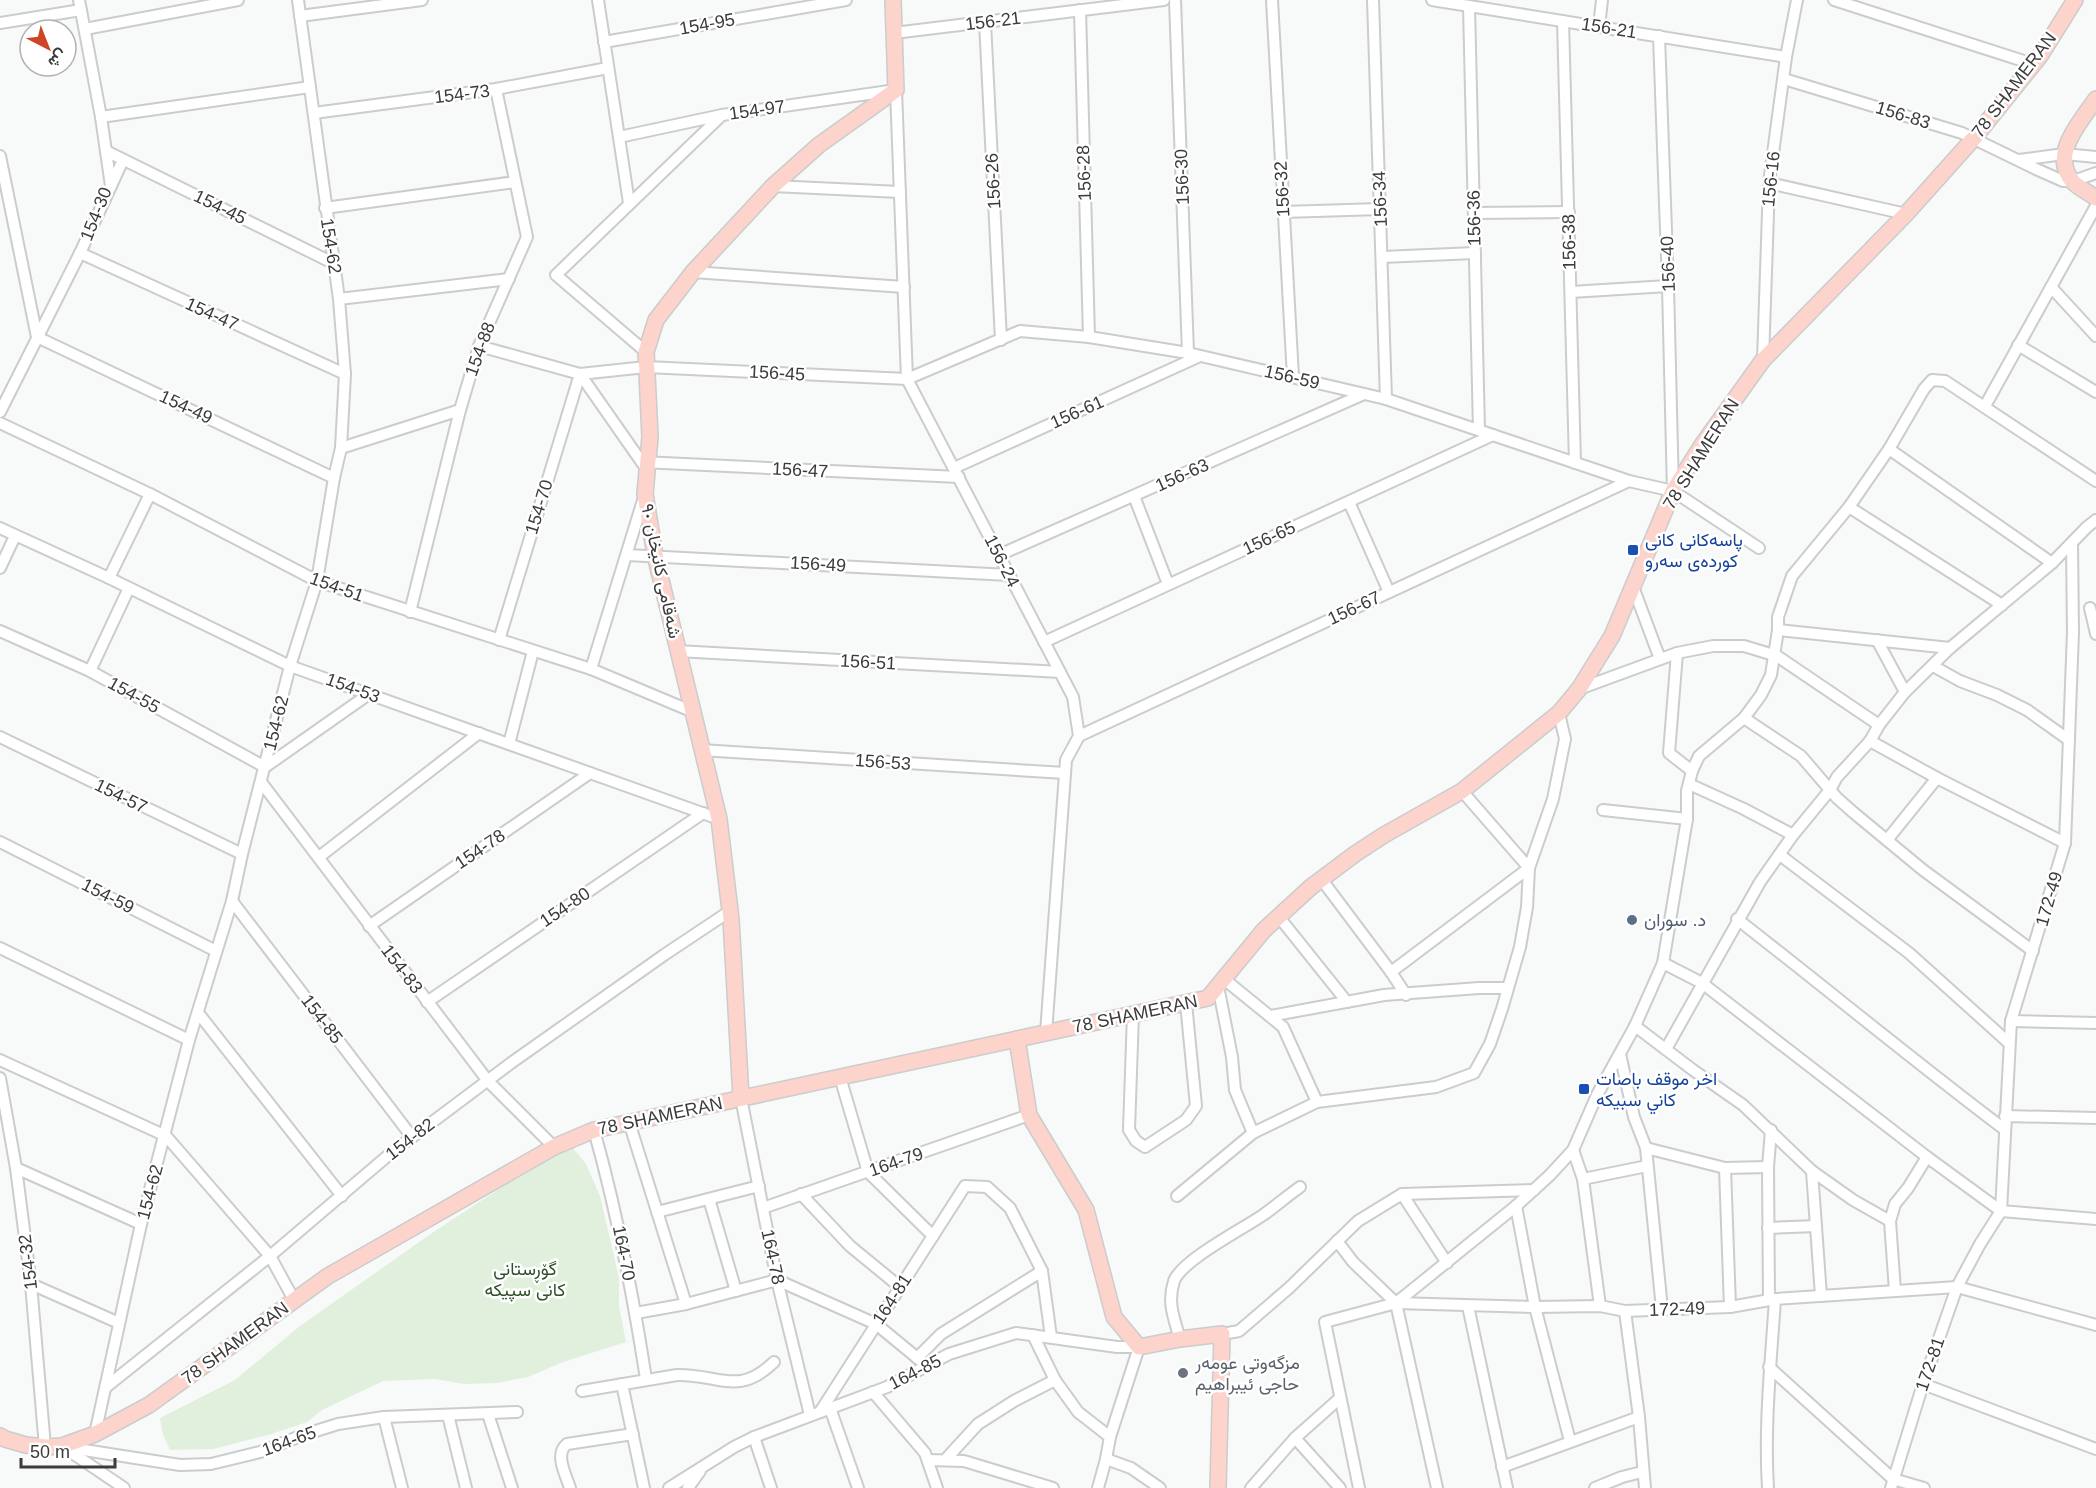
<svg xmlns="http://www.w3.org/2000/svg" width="2096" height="1488" font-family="Helvetica,Vazirmatn,sans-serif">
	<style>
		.green { fill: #e0f0dc }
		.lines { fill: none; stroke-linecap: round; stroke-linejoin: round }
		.street-casing { stroke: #cbcccd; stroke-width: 14 }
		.secondary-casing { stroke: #cbcccd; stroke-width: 18 }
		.street { stroke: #fff; stroke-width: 10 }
		.secondary { stroke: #fdd4cc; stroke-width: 15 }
		.transit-dot { fill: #1a4fb4; stroke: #fff; stroke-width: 2 }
		.service-dot { fill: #5c6f8a; stroke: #fff; stroke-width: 2 }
		.worship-dot { fill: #6b7280; stroke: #fff; stroke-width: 2 }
		.labels { text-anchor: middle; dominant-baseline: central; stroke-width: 5; stroke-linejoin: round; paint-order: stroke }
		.street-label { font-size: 18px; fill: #3b3b3c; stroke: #fff }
		.transit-label { font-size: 18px; fill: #164399; stroke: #fff; text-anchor: start }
		.service-label { font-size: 18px; fill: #4e5e75; stroke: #fff; text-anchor: start }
		.park-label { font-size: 18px; fill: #304f2a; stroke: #fff }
		.worship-label { font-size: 18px; fill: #5b616d; stroke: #fff; text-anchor: start }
	</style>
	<rect width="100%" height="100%" fill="#f8f9f9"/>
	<path class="green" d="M573 1148 586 1164 600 1196 619 1278V1306L626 1342 563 1362 528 1377 497 1383 464 1384 435 1379 383 1381 322 1410 307 1422 268 1435 213 1449 170 1450 163 1435 160 1418 235 1380 300 1326 432 1233 514 1179 551 1157Z"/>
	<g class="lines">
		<g class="street-casing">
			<g id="street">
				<path d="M598 0 629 203"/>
				<path d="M1175 0 1188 353"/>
				<path d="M1272 0 1293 377"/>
				<path d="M1373 0 1386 399"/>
				<path d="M1432 0 1786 57"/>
				<path d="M1834 0 2033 64"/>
				<path d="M1469 6 1479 430"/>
				<path d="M1080 10 1089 337"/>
				<path d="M300 16 422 0"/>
				<path d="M1563 21 1575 463"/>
				<path d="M985 22 1001 340"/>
				<path d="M0 23 81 10"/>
				<path d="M1599 27 1602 0"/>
				<path d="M85 29 238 0"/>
				<path d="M894 33 1164 0"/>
				<path d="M1659 36 1668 286 1673 491"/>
				<path d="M604 42 846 0"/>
				<path d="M1784 79 1962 133 2036 169 2063 181H2073L2096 173"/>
				<path d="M314 113 496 89 608 68"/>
				<path d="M101 117 310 87"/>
				<path d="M619 137 722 115 896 90 907 379 1073 697 1079 736 1066 760 1046 1033"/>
				<path d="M106 151 335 264"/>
				<path d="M0 156 37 337 334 478"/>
				<path d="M2019 160 2064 154 2096 157"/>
				<path d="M1769 183 1906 214"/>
				<path d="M111 186 123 160"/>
				<path d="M773 186 900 192"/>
				<path d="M325 208 515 182"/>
				<path d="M1283 212 1380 209"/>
				<path d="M1474 213 1569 212"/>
				<path d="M80 253 345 374"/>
				<path d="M1382 257 1475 253"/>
				<path d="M693 272 904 287"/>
				<path d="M2051 287 2096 336"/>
				<path d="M1571 292 1668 286"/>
				<path d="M339 299 509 279"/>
				<path d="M2018 345 2096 392"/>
				<path d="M479 346 580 374 646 367 907 379 1020 331 1089 337 1188 353 1386 399 1629 481 1673 491 1759 548"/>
				<path d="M646 352 556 275 722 115"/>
				<path d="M1763 360 1769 183 1786 57 1797 0"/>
				<path d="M580 374 645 467"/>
				<path d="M1985 406 2096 206"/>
				<path d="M0 412 80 253 111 186 101 117 79 0"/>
				<path d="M0 423 150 494 317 581 591 669 691 711"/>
				<path d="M341 448 460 410"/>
				<path d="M1889 449 2052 563"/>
				<path d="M642 462 959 477"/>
				<path d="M954 468 1200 356"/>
				<path d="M1134 496 1168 584"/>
				<path d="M1349 502 1389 592"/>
				<path d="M1849 507 2002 605"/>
				<path d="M0 528 109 578 290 666 719 819"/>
				<path d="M627 555 1009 575"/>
				<path d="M999 555 1364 394"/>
				<path d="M0 568 15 536"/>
				<path d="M109 578 150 494"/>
				<path d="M1632 584 1660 659"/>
				<path d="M2090 608 2096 634"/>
				<path d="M410 612 460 410 479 346 527 237 496 89"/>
				<path d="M1778 630 1950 648"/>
				<path d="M0 631 90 671 265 767"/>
				<path d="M499 640 580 374"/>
				<path d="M1877 640 1905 692"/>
				<path d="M1044 642 1493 435"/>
				<path d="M677 651 1060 672"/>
				<path d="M1677 653 1669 753 1692 771"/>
				<path d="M1933 666 1960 681 1997 695 2027 710 2069 740"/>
				<path d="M591 669 644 497"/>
				<path d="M90 671 129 588"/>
				<path d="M1579 689 1677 653 1713 646H1744L1777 656 1879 725"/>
				<path d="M1744 718 1801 756 1837 798 1854 813 1923 870 2033 951"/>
				<path d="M1079 736 1629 481"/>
				<path d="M0 737 242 854"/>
				<path d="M1870 741 1937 778"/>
				<path d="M509 744 533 651"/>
				<path d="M701 750 1065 773"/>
				<path d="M265 767 369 694"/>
				<path d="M261 782 488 1081 554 1147"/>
				<path d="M1689 784 1744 809 1793 835"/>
				<path d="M1603 810 1687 819"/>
				<path d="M1887 840 1937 778 2065 843"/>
				<path d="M0 842 216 951"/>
				<path d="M1780 855 1909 953 2009 1043"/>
				<path d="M319 857 479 733"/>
				<path d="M1322 880 1391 972 1406 995"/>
				<path d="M232 901 412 1137"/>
				<path d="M1279 917 1347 1002"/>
				<path d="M1737 919C1827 989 1914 1061 2004 1129"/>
				<path d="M369 926 590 773"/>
				<path d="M0 948 189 1040"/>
				<path d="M1663 963 1702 983 1927 1157 2001 1211 2096 1219"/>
				<path d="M1391 972 1529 868 1462 791"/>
				<path d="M1224 979 1283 1027 1317 1102 1436 1087 1474 1073 1490 1044 1502 1009 1520 947 1527 907 1529 868 1553 799 1565 739 1559 713"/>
				<path d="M1218 986 1232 1057 1235 1090 1253 1133"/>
				<path d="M427 1002 703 813"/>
				<path d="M199 1014 342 1196"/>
				<path d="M1133 1014 1129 1130 1136 1141 1145 1147 1186 1120 1196 1106 1186 1003"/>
				<path d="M1270 1016 1384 995 1479 988H1508"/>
				<path d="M2011 1021 2096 1023"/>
				<path d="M1635 1026 1693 1070 1743 1105 1812 1171 1853 1200 1890 1221"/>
				<path d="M1666 1049 1760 882 1793 835 1830 790 1837 777 1870 741 1879 725 1905 692 1950 648 2052 563 2087 527 2096 520"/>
				<path d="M1620 1054 1634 1117 1646 1148 1662 1309"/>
				<path d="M0 1060 166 1136 270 1256 294 1300"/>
				<path d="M840 1077 868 1172 933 1236"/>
				<path d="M0 1078 16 1168 31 1284 45 1447"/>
				<path d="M741 1098 777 1280 810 1415"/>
				<path d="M2005 1116 2096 1118"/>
				<path d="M629 1122 686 1304"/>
				<path d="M594 1130C617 1212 633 1295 646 1379"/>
				<path d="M1646 1148 1725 1168 1768 1167"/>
				<path d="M1573 1150 1583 1179 1600 1306"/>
				<path d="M16 1168 141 1224"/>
				<path d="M1725 1168 1730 1307"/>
				<path d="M1812 1171 1821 1296"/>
				<path d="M1583 1179 1647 1166"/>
				<path d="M801 1194 850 1246 900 1287"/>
				<path d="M1402 1194 1447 1263"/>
				<path d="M1177 1196 1253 1133 1317 1102"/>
				<path d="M709 1199 736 1291"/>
				<path d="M1516 1206 1535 1307 1570 1441"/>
				<path d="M763 1208 1029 1115"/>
				<path d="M657 1212 759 1186"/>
				<path d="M1768 1228 1816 1226"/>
				<path d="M1337 1241 1353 1262 1396 1303 1437 1488"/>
				<path d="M31 1284 119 1323"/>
				<path d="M1895 1291 1890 1221 1895 1204 1908 1188 1927 1157"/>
				<path d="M1769 1300 1768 1167 1771 1130"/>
				<path d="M1396 1303 1535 1307 1600 1306 1625 1311 1730 1307 1775 1299 1957 1287 2096 1325"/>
				<path d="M1468 1306 1507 1488"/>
				<path d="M1625 1311 1639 1417 1645 1488"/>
				<path d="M636 1313 686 1304 777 1280 876 1324 927 1366"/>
				<path d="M1222 1334 1239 1331 1289 1288 1358 1221 1402 1194 1534 1190"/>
				<path d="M1033 1335 1055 1380 1078 1412 1110 1437"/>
				<path d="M1180 1339C1174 1318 1167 1303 1174 1281 1182 1260 1243 1229 1263 1215 1276 1206 1287 1196 1300 1187"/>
				<path d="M917 1358 941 1334 1042 1271"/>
				<path d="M1769 1367 1893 1479 1924 1488"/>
				<path d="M622 1384 644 1488"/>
				<path d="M1923 1384 2096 1449"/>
				<path d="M106 1387 270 1256 391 1153 511 1063 664 955 730 911"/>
				<path d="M582 1391 677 1375C719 1374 738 1397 774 1362"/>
				<path d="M873 1392 925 1453 937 1488"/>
				<path d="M830 1408 858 1488"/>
				<path d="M820 1412 965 1186 987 1187 1010 1208 1042 1271 1051 1337"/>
				<path d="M488 1414 512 1488"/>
				<path d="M448 1415 466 1488"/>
				<path d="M384 1417 402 1488"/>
				<path d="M95 1434 141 1224 189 1040 232 901 242 854 290 666 317 581 334 478 341 448 345 374 339 299 298 0"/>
				<path d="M754 1437 771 1488"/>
				<path d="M1295 1438 1340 1488"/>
				<path d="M65 1447 180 1465 211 1464 260 1452 303 1435 338 1424 384 1417 517 1412"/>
				<path d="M65 1448 124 1488"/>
				<path d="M1106 1459 1131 1468 1160 1488"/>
				<path d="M928 1460 964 1461 1053 1488"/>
				<path d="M945 1460 978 1424 1014 1401 1055 1380"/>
				<path d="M1502 1467 1639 1417"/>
				<path d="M570 1488C566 1475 554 1454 567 1444L633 1434"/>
				<path d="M669 1488 734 1447 754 1437 887 1387 949 1354 1016 1333 1117 1347H1139L1110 1437 1106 1459 1098 1488"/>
				<path d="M688 1488 700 1471"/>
				<path d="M1251 1488 1295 1438 1340 1398"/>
				<path d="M1359 1488 1325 1322 1396 1303 1516 1206 1550 1175 1573 1150 1597 1095 1635 1026 1663 963 1687 819V791L1692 771 1699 756 1744 718 1761 695 1771 675 1778 630V617L1792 576 1849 507 1889 449 1924 389 1932 380 1945 381 2096 481"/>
				<path d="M1595 1488 1622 1477 1642 1472"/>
				<path d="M1768 1488C1764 1425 1771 1362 1775 1299"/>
				<path d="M1891 1488 1923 1384 1957 1287 1980 1244 2001 1211 2011 1021 2065 843 2073 632 2072 544"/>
			</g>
		</g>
		<g class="secondary-casing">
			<g id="secondary">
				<path d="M2096 99C2081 121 2049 155 2073 182 2079 188 2089 193 2096 198"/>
				<path d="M1017 1039 1029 1115 1086 1210 1114 1317 1139 1347 1180 1339 1222 1334 1218 1488"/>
				<path d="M741 1098 731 919 719 819 655 555 645 494 650 437 646 352 656 320 693 272 773 186 819 145 896 90 893 0"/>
				<path d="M0 1436 5 1439 26 1445 45 1447 62 1446 95 1434 149 1405 328 1276 554 1147 594 1130 1208 998 1264 930 1311 887 1355 854 1384 835 1462 791 1559 713 1579 689 1612 636 1673 491 1702 445 1763 360 1906 214 1974 138 2040 56 2075 0"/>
			</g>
		</g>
		<use href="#street" class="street"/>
		<use href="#secondary" class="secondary"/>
	</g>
	<g class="transit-dot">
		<rect x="1627" y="544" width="12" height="12" rx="3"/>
		<rect x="1578" y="1083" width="12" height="12" rx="3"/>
	</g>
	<circle class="service-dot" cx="1632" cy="920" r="6"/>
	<circle class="worship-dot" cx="1183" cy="1373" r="6"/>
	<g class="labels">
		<g class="street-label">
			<text transform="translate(993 21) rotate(-7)">156-21</text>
			<text transform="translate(707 24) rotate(-10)">154-95</text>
			<text transform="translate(1609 28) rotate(9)">156-21</text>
			<text transform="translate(2014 85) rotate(-53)">78 SHAMERAN</text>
			<text transform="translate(462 94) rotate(-7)">154-73</text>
			<text transform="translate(757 110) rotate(-8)">154-97</text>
			<text transform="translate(1903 115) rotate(17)">156-83</text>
			<text transform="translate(1084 173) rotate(-92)">156-28</text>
			<text transform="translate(1182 177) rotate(-92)">156-30</text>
			<text transform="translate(1771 179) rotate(-84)">156-16</text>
			<text transform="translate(993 181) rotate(-93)">156-26</text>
			<text transform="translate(1282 189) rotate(-93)">156-32</text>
			<text transform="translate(1380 199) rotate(-92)">156-34</text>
			<text transform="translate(220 207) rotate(26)">154-45</text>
			<text transform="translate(96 214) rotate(-68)">154-30</text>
			<text transform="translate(1474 218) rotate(-91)">156-36</text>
			<text transform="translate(1569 242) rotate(-91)">156-38</text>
			<text transform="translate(331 246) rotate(81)">154-62</text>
			<text transform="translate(1668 264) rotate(-92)">156-40</text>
			<text transform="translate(212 314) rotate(24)">154-47</text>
			<text transform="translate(480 349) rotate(-70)">154-88</text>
			<text transform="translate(777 373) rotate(3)">156-45</text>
			<text transform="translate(1292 377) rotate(13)">156-59</text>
			<text transform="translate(186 407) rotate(25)">154-49</text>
			<text transform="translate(1077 412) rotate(-24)">156-61</text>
			<text transform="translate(1701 454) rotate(-58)">78 SHAMERAN</text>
			<text transform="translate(800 470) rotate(3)">156-47</text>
			<text transform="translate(1182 475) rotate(-24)">156-63</text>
			<text transform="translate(539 507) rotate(-73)">154-70</text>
			<text transform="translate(1269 538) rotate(-25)">156-65</text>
			<text transform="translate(1002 561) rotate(63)">156-24</text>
			<text transform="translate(818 564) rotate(3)">156-49</text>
			<text transform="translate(661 571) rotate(78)">شەقامی کانیخان ٩٠</text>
			<text transform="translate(337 587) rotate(20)">154-51</text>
			<text transform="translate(1354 608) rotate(-25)">156-67</text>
			<text transform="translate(868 662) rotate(3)">156-51</text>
			<text transform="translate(353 688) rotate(20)">154-53</text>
			<text transform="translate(134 695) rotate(29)">154-55</text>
			<text transform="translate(276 723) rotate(-76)">154-62</text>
			<text transform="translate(883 762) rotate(4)">156-53</text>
			<text transform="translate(121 796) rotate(26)">154-57</text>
			<text transform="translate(480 849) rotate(-34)">154-78</text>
			<text transform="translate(108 896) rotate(27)">154-59</text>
			<text transform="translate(2049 899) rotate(-74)">172-49</text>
			<text transform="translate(565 907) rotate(-34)">154-80</text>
			<text transform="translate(402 969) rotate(53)">154-83</text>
			<text transform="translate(1135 1014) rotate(-12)">78 SHAMERAN</text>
			<text transform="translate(322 1019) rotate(53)">154-85</text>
			<text transform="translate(660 1116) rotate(-12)">78 SHAMERAN</text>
			<text transform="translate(410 1139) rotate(-38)">154-82</text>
			<text transform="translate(896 1162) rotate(-19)">164-79</text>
			<text transform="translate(150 1192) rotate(-75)">154-62</text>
			<text transform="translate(624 1253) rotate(79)">164-70</text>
			<text transform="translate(773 1257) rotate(78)">164-78</text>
			<text transform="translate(28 1262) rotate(-97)">154-32</text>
			<text transform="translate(892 1299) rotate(-57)">164-81</text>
			<text transform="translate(1677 1309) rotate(-2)">172-49</text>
			<text transform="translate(235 1343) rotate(-36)">78 SHAMERAN</text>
			<text transform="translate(1930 1364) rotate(-71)">172-81</text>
			<text transform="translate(915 1372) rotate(-27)">164-85</text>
			<text transform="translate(289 1441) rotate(-20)">164-65</text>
		</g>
		<g class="transit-label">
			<text x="1645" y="540">پاسەکانی کانی<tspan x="1645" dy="21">کوردەی سەرو</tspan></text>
			<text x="1596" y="1079">اخر موقف باصات<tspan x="1596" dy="21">كاني سبيكه</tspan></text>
		</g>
		<g class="service-label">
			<text x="1644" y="920">د. سوران</text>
		</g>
		<g class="park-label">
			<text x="525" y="1269">گۆڕستانی<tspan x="525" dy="21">کانی سپیکە</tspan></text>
		</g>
		<g class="worship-label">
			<text x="1195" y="1363">مزگەوتی عومەر<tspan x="1195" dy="21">حاجی ئیبراهیم</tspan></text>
		</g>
	</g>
	<g transform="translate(48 48) rotate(138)"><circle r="28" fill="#ffffff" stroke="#b1b1b1" stroke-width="1.5"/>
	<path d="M0-4.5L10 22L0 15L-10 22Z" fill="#cf4524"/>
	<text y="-9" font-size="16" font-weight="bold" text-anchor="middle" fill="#3b3b3c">ش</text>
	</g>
	<path d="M21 1458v9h94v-9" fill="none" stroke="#3b3b3c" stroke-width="3"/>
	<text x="30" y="1458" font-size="18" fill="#3b3b3c" stroke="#ffffff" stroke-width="4.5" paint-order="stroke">50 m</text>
</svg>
